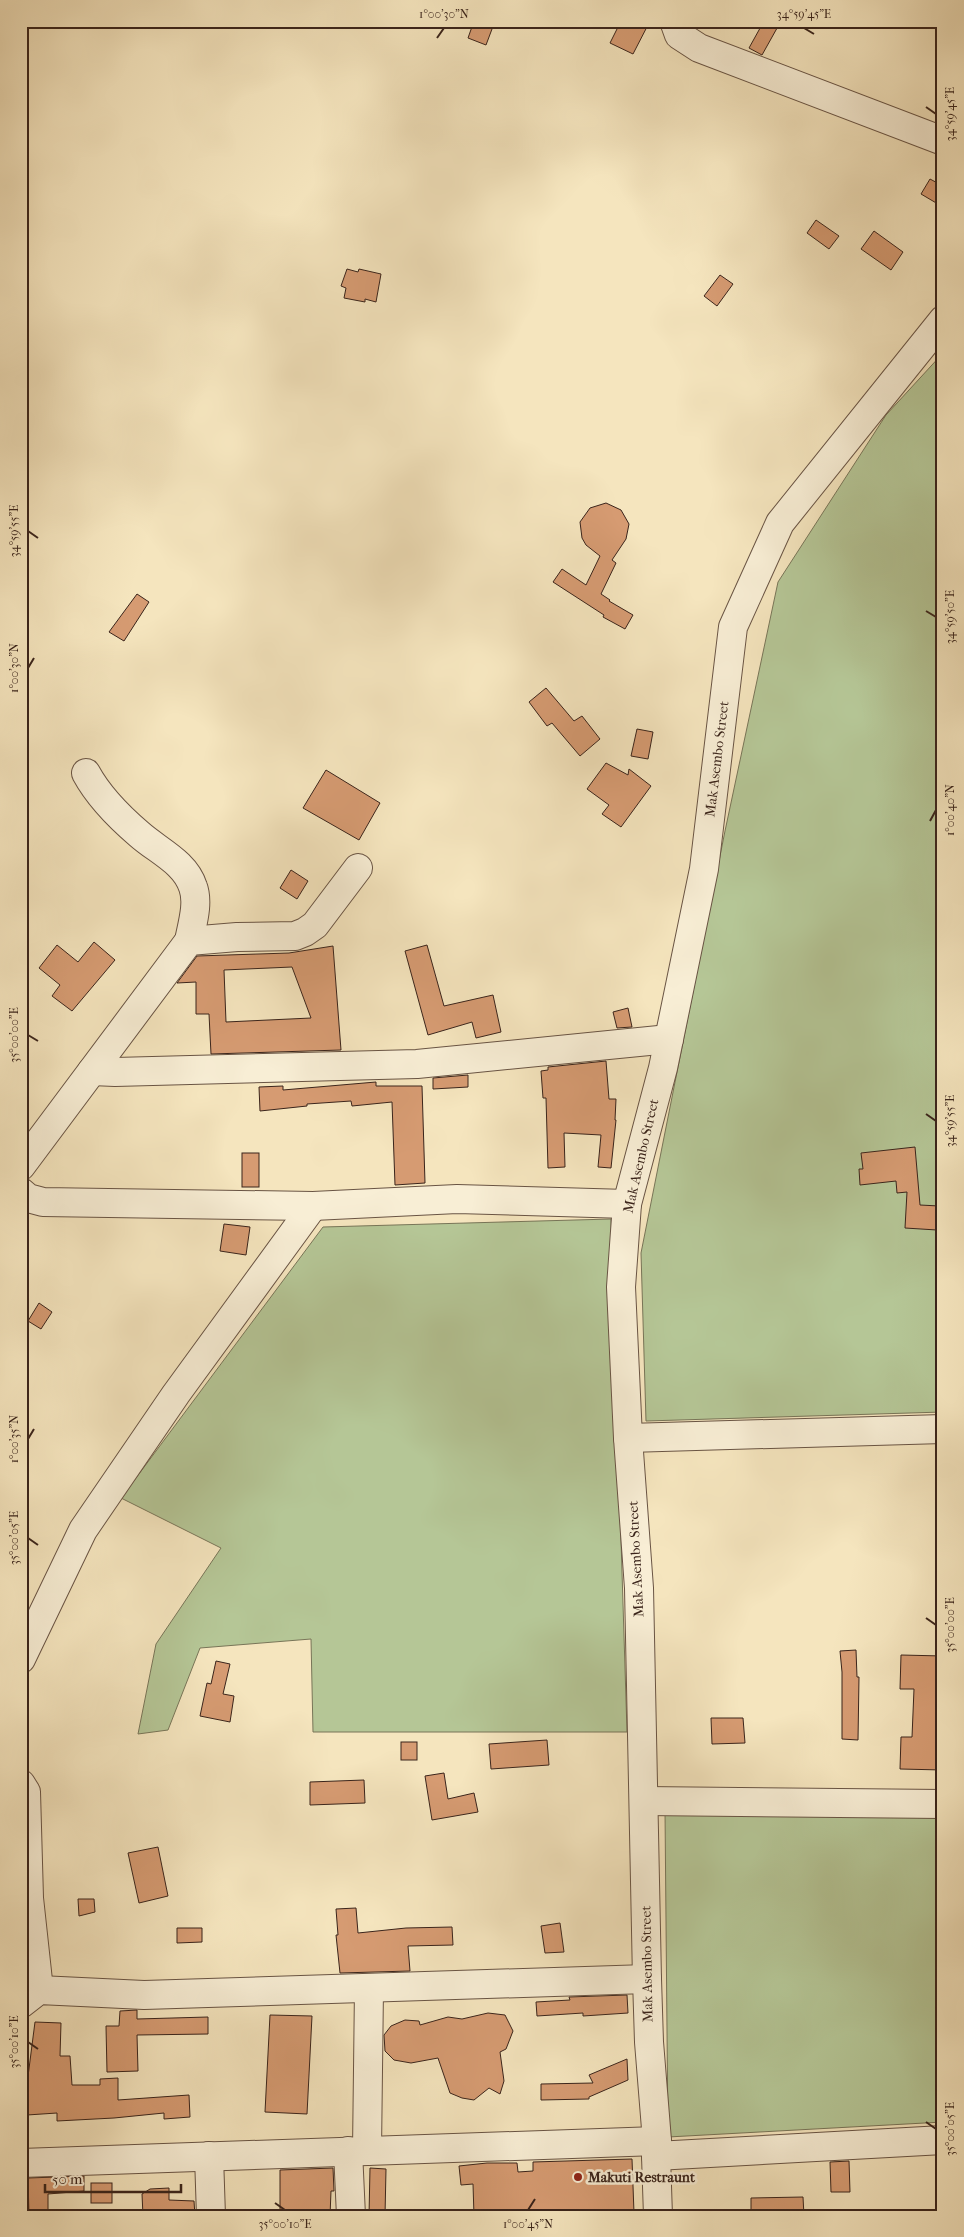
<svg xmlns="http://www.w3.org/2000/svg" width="964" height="2237" font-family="'IM FELL French Canon',serif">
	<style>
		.green { fill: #b5c696; stroke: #787558 }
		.building { fill: #d69b72; stroke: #3a241b; fill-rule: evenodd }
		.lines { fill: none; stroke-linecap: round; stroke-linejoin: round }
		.minor-casing { stroke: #695444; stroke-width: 30 }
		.minor { stroke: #f8eed5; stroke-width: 28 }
		.ticks { fill: none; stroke: #3a241b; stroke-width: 2 }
		.poi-dot { fill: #8f2418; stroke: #f8eed5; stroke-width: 2 }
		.labels { text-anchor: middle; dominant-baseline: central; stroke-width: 5; stroke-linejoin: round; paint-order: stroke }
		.street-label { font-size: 14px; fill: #3a241b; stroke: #f8eed5 }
		.poi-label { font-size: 14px; font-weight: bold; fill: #3a241b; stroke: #f8eed5; text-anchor: start }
		.neatline { fill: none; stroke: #3a241b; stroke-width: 2 }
		.ticks-label { font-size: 12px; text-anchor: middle; fill: #3a241b }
	</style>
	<rect width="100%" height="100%" fill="#f5e5be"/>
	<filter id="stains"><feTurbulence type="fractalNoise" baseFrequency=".004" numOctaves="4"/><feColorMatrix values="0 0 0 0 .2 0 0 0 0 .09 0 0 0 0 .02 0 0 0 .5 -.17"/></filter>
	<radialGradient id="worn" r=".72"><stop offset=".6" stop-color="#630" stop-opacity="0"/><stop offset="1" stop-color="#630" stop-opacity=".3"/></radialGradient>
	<g class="green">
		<path d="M943 353V1412L646 1421 641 1253 725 831 778 582 886 415Z"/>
		<path d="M611 1219 627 1732H313L311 1639 200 1648 168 1730 138 1734 156 1644 221 1548 121 1498 323 1227Z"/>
		<path d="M665 1811 943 1814V2122L668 2137Z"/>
	</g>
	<g class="building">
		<path d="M474 21H495L486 45 468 38Z"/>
		<path d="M621 21H650L633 54 610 43Z"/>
		<path d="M764 21H781L762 55 749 48Z"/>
		<path d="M930 179 943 186V207L921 194Z"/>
		<path d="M816 220 839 236 829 249 807 233Z"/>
		<path d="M874 231 903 252 891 270 861 249Z"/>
		<path d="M347 269 358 272 359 269 381 274 376 302 365 299V302L344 298 346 288 341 286Z"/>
		<path d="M720 275 733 284 717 306 704 296Z"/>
		<path d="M606 503 621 510 629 524 626 539 612 560 616 563 601 594 610 600 609 601 633 615 625 629 603 617 604 615 553 582 562 569 586 585 600 556 586 545 582 538 580 522 590 508Z"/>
		<path d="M137 594 149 602 124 641 109 632Z"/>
		<path d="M546 688 574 721 582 716 600 739 580 756 552 723 547 726 529 702Z"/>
		<path d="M637 729 653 732 648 759 631 756Z"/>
		<path d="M606 763 628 775 629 769 651 786 621 827 602 814 609 805 587 789Z"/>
		<path d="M326 770 380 803 359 840 303 808Z"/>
		<path d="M291 870 308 881 297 899 280 888Z"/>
		<path d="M94 942 115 960 72 1011 52 996 60 985 39 968 57 945 78 962Z"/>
		<path d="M427 945 444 1006 493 995 501 1032 476 1038 472 1022 428 1035 405 951Z"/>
		<path d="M333 946 341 1050 211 1054 209 1014H196V982L177 983 197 956 289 953ZM292 967 311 1018 226 1022 224 970Z"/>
		<path d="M628 1008 632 1027 617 1028 613 1012Z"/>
		<path d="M606 1061 609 1099H616L615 1120H616L611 1168 598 1167 601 1135 564 1133 565 1167 548 1168 546 1098H543L541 1071 548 1070V1067Z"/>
		<path d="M468 1075V1087L433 1089V1078Z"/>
		<path d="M376 1082V1086H422L425 1183 395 1185 392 1102 352 1106 351 1101 307 1104V1106L260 1111 259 1087 283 1086V1090Z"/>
		<path d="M915 1147 920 1205 939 1206 937 1230 905 1228 907 1192 897 1193 896 1181 860 1185 859 1169H863L861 1153Z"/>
		<rect x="242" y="1153" width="17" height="34"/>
		<path d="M224 1224 250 1227 246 1255 220 1251Z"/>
		<path d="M39 1303 52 1312 41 1329 28 1321Z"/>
		<path d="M856 1650 857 1677H859L858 1740 842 1739V1672L840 1651Z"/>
		<path d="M901 1655 943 1656V1770L900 1769 901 1737H912L914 1689H900Z"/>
		<path d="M216 1661 230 1664 223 1694 234 1696 230 1722 200 1716 207 1683 211 1684Z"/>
		<path d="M711 1718H743L745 1743 712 1744Z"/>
		<path d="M547 1740 549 1765 491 1769 489 1744Z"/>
		<rect x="401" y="1742" width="16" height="18"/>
		<path d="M444 1773 448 1799 474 1793 478 1812 432 1820 425 1776Z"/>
		<path d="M364 1780 365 1803 310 1805V1782Z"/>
		<path d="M158 1847 168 1896 139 1903 128 1853Z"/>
		<path d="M78 1899H94L95 1912 79 1916Z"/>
		<path d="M356 1908 358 1933 406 1928 452 1927 453 1945 408 1946 410 1971 340 1973 336 1935H338L336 1909Z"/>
		<path d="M560 1923 564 1952 545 1953 541 1926Z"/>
		<path d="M177 1928H202V1942L177 1943Z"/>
		<path d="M627 1995 628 2013 583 2016V2013L537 2016 536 2002 570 2000 569 1997Z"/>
		<path d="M137 2010V2019L208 2017V2034L137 2035 138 2071 107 2072 106 2026H119L120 2011Z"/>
		<path d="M488 2013 505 2015 513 2031 506 2049 500 2052 504 2081 500 2094 489 2088 474 2100 462 2098 450 2093 438 2058 411 2063 394 2060 385 2051 384 2035 391 2026 405 2020 419 2021 420 2025 448 2017 462 2019Z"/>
		<path d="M270 2015 312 2016 307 2114 265 2112Z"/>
		<path d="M35 2022 61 2023 60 2056H70L72 2085H100V2079L118 2078V2100L189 2095 190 2117 164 2119V2113L114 2118 57 2121V2113L27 2115 26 2092Z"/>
		<path d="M627 2059 628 2080 589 2097V2099L541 2100V2084L593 2083 589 2075Z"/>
		<path d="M632 2159 634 2213 474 2216 473 2184 461 2185 459 2166 487 2163H517L518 2172 533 2171V2162Z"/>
		<path d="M849 2161 850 2192H831L830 2162Z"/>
		<path d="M333 2168 334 2191H331L330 2216H280V2170Z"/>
		<path d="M370 2168 386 2169 385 2216H369Z"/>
		<path d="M84 2176V2191L48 2194V2216H29L28 2178Z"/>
		<rect x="91" y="2183" width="21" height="20"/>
		<path d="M169 2188V2200L194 2201 195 2216H143L142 2194 150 2189Z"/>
		<path d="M803 2197 804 2216H751V2198Z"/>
	</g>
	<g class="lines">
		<g class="minor-casing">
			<g id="minor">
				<path d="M674 21 679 35 699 48 943 141"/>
				<path d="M86 773C99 797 118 816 139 834 158 851 185 862 193 887 199 903 192 925 189 941"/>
				<path d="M92 1071 115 1072 417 1064 669 1039"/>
				<path d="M21 1166 189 941 237 937 295 936 305 932 315 925 358 868"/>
				<path d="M21 1192 28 1198 43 1202 313 1206 457 1199 627 1204"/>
				<path d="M628 1438 943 1429"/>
				<path d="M21 1659 83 1530 176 1394 313 1206"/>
				<path d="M21 1784 26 1792 29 1898 39 1990"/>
				<path d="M644 1801 943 1804"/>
				<path d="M21 2004 39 1990 144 1995 647 1979"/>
				<path d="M348 2151 351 2216"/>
				<path d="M367 2151 369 1988"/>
				<path d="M209 2156 211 2216"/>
				<path d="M656 2156 943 2140"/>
				<path d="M21 2163 657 2141"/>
				<path d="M658 2216 656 2156 657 2141 649 2042 647 1979 639 1588 628 1438 621 1287 627 1204 663 1068 704 869 733 627 780 523 943 320"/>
			</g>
		</g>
		<use href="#minor" class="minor"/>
	</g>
	<path class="ticks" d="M804 28 814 34M437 38 444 28M926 107 936 114M28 531 38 538M926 611 936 617M28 668 34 658M930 821 936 810M28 1035 38 1041M926 1114 936 1121M28 1439 34 1429M28 1538 38 1545M926 1618 936 1625M28 2042 38 2049M926 2122 936 2129M275 2203 285 2210M528 2210 535 2199"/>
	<circle class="poi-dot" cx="578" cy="2177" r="5"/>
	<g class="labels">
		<g class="street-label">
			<text transform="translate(717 759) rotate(-83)">Mak Asembo Street</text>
			<text transform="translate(641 1156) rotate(-77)">Mak Asembo Street</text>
			<text transform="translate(636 1559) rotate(-93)">Mak Asembo Street</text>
			<text transform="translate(647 1964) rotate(-91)">Mak Asembo Street</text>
		</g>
		<g class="poi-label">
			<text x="588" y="2177">Makuti Restraunt</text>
		</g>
	</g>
	<rect width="964" height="2237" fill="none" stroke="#f5e5be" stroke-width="55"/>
	<path d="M45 2184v8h136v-8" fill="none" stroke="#3a241b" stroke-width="2.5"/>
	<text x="52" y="2184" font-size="15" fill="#3a241b" stroke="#f8eed5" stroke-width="4" paint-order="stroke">50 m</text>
	<rect x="28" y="28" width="908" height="2182" class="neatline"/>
	<g class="ticks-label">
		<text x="444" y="18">1°00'30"N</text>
		<text x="804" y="18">34°59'45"E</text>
		<text transform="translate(950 114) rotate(-90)" y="4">34°59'45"E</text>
		<text transform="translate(14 531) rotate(-90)" y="4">34°59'55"E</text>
		<text transform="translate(950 617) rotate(-90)" y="4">34°59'50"E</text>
		<text transform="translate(14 668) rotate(-90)" y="4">1°00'30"N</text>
		<text transform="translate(950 810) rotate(-90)" y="4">1°00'40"N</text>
		<text transform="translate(14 1035) rotate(-90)" y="4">35°00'00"E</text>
		<text transform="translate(950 1121) rotate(-90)" y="4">34°59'55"E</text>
		<text transform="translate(14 1439) rotate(-90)" y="4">1°00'35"N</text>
		<text transform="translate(14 1538) rotate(-90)" y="4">35°00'05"E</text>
		<text transform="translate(950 1625) rotate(-90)" y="4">35°00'00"E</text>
		<text transform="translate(14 2042) rotate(-90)" y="4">35°00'10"E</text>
		<text transform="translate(950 2129) rotate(-90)" y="4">35°00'05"E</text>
		<text x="285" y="2228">35°00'10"E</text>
		<text x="528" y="2228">1°00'45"N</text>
	</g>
	<rect width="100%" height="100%" filter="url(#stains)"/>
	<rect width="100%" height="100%" fill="url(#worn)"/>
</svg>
